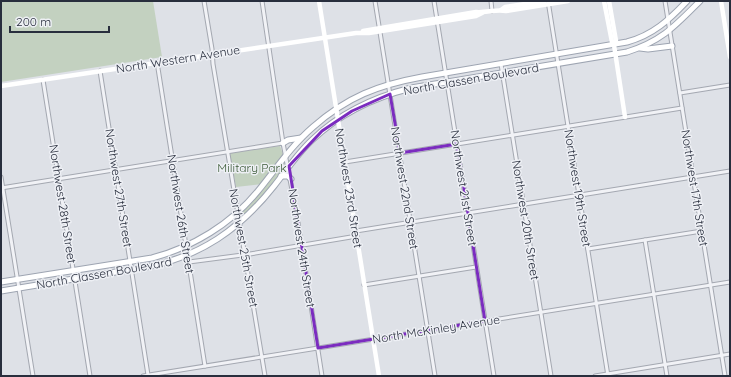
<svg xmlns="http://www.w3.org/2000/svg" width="731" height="377" font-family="Quicksand,sans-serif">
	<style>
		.green { fill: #c3d1c0 }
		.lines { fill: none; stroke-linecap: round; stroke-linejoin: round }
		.street-casing { stroke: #a4a8b1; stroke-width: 5 }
		.primary-casing { stroke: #9ea5b2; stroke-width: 7 }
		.street { stroke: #f1f2f6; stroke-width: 3 }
		.secondary { stroke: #fff; stroke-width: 4.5 }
		.primary { stroke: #fff; stroke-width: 5 }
		.marked { fill: none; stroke: #7b2cbf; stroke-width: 3; stroke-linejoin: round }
		.labels { text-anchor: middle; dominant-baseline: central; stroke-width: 3; stroke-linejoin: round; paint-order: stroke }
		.street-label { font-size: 12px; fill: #282e3d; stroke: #eef0f5 }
		.park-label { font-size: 12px; fill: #3a5936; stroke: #eef0f5 }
	</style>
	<rect width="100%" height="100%" fill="#dee1e7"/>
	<g class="green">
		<path d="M1 1H153L162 57 1 82Z"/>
		<path d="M280 146 283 154 262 184 236 187 230 155 231 153Z"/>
		<path d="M286 162 273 184 247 213H241L265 187 283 163Z"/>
	</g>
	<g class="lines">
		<g class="street-casing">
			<g id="street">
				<path d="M204 1 212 49 213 64C230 168 248 272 265 376"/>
				<path d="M262 1 283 143 297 216 322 376"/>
				<path d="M375 1 435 376"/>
				<path d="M434 1 494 376"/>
				<path d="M491 1 492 11"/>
				<path d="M548 1 608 376"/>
				<path d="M665 1 725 376"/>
				<path d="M157 62 205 366"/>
				<path d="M501 64 551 376"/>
				<path d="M100 71 148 375"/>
				<path d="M43 80 90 376"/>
				<path d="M680 93 730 85"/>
				<path d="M345 162 682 108"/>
				<path d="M1 177 33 376"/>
				<path d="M1 188 283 143"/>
				<path d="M356 231 730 171"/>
				<path d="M645 240 667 376"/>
				<path d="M588 249 702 231"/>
				<path d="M189 262 250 254 357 236"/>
				<path d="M364 285 476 267"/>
				<path d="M143 376 730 282"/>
				<path d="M595 376 730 354"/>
			</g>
		</g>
		<g class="primary-casing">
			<g id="primary">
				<path d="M640 48 648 49 672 46"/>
				<path d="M283 143 288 140 301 138"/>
				<path d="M281 176H288L291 179"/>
				<path d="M1 282 152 258C193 247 231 224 258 191 276 169 291 146 313 127 347 97 378 85 422 77L627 42C653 35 669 20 687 1"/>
				<path d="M1 291 146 267C200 257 240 229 274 186 286 171 297 154 312 140 339 114 375 97 411 88L627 52C662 41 675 26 700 1"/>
			</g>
		</g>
		<use href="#street" class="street"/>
		<g class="secondary">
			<path d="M319 1 379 376"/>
			<path d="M604 1 612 42 614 45 625 117"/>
			<path d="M609 1 616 41 614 45"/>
			<path d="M721 1 730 57"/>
			<path d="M501 10 505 7 545 1"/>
			<path d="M363 31 476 12C486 13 496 9 506 11L568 1"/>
			<path d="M1 86 356 33H369L476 16 482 13"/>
		</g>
		<use href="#primary" class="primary"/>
	</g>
	<path class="marked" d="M390 94 400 153 457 144 485 321 318 348 289 166 322 131 352 111Z"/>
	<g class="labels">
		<g class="street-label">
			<text transform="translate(178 59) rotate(-9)">North Western Avenue</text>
			<text transform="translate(471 79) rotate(-10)">North Classen Boulevard</text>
			<text transform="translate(119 188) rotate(81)">Northwest 27th Street</text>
			<text transform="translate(349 188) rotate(81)">Northwest 23rd Street</text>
			<text transform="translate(405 188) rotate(81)">Northwest 22nd Street</text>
			<text transform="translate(464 188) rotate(81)">Northwest 21st Street</text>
			<text transform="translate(578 188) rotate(81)">Northwest 19th Street</text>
			<text transform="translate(695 188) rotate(81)">Northwest 17th Street</text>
			<text transform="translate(63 204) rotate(81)">Northwest 28th Street</text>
			<text transform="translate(181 214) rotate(81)">Northwest 26th Street</text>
			<text transform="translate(526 220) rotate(81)">Northwest 20th Street</text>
			<text transform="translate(244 248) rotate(80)">Northwest 25th Street</text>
			<text transform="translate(302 248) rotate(81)">Northwest 24th Street</text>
			<text transform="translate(104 273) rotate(-10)">North Classen Boulevard</text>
			<text transform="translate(436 329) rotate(-9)">North McKinley Avenue</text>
		</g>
		<g class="park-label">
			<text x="252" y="167">Military Park</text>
		</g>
	</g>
	<rect width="731" height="377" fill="none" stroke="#282e3d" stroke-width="4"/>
	<path d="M10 26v6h99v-6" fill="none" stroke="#282e3d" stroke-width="2"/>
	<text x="16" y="26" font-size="12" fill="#282e3d" stroke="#eef0f5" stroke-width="3" paint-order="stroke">200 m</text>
</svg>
